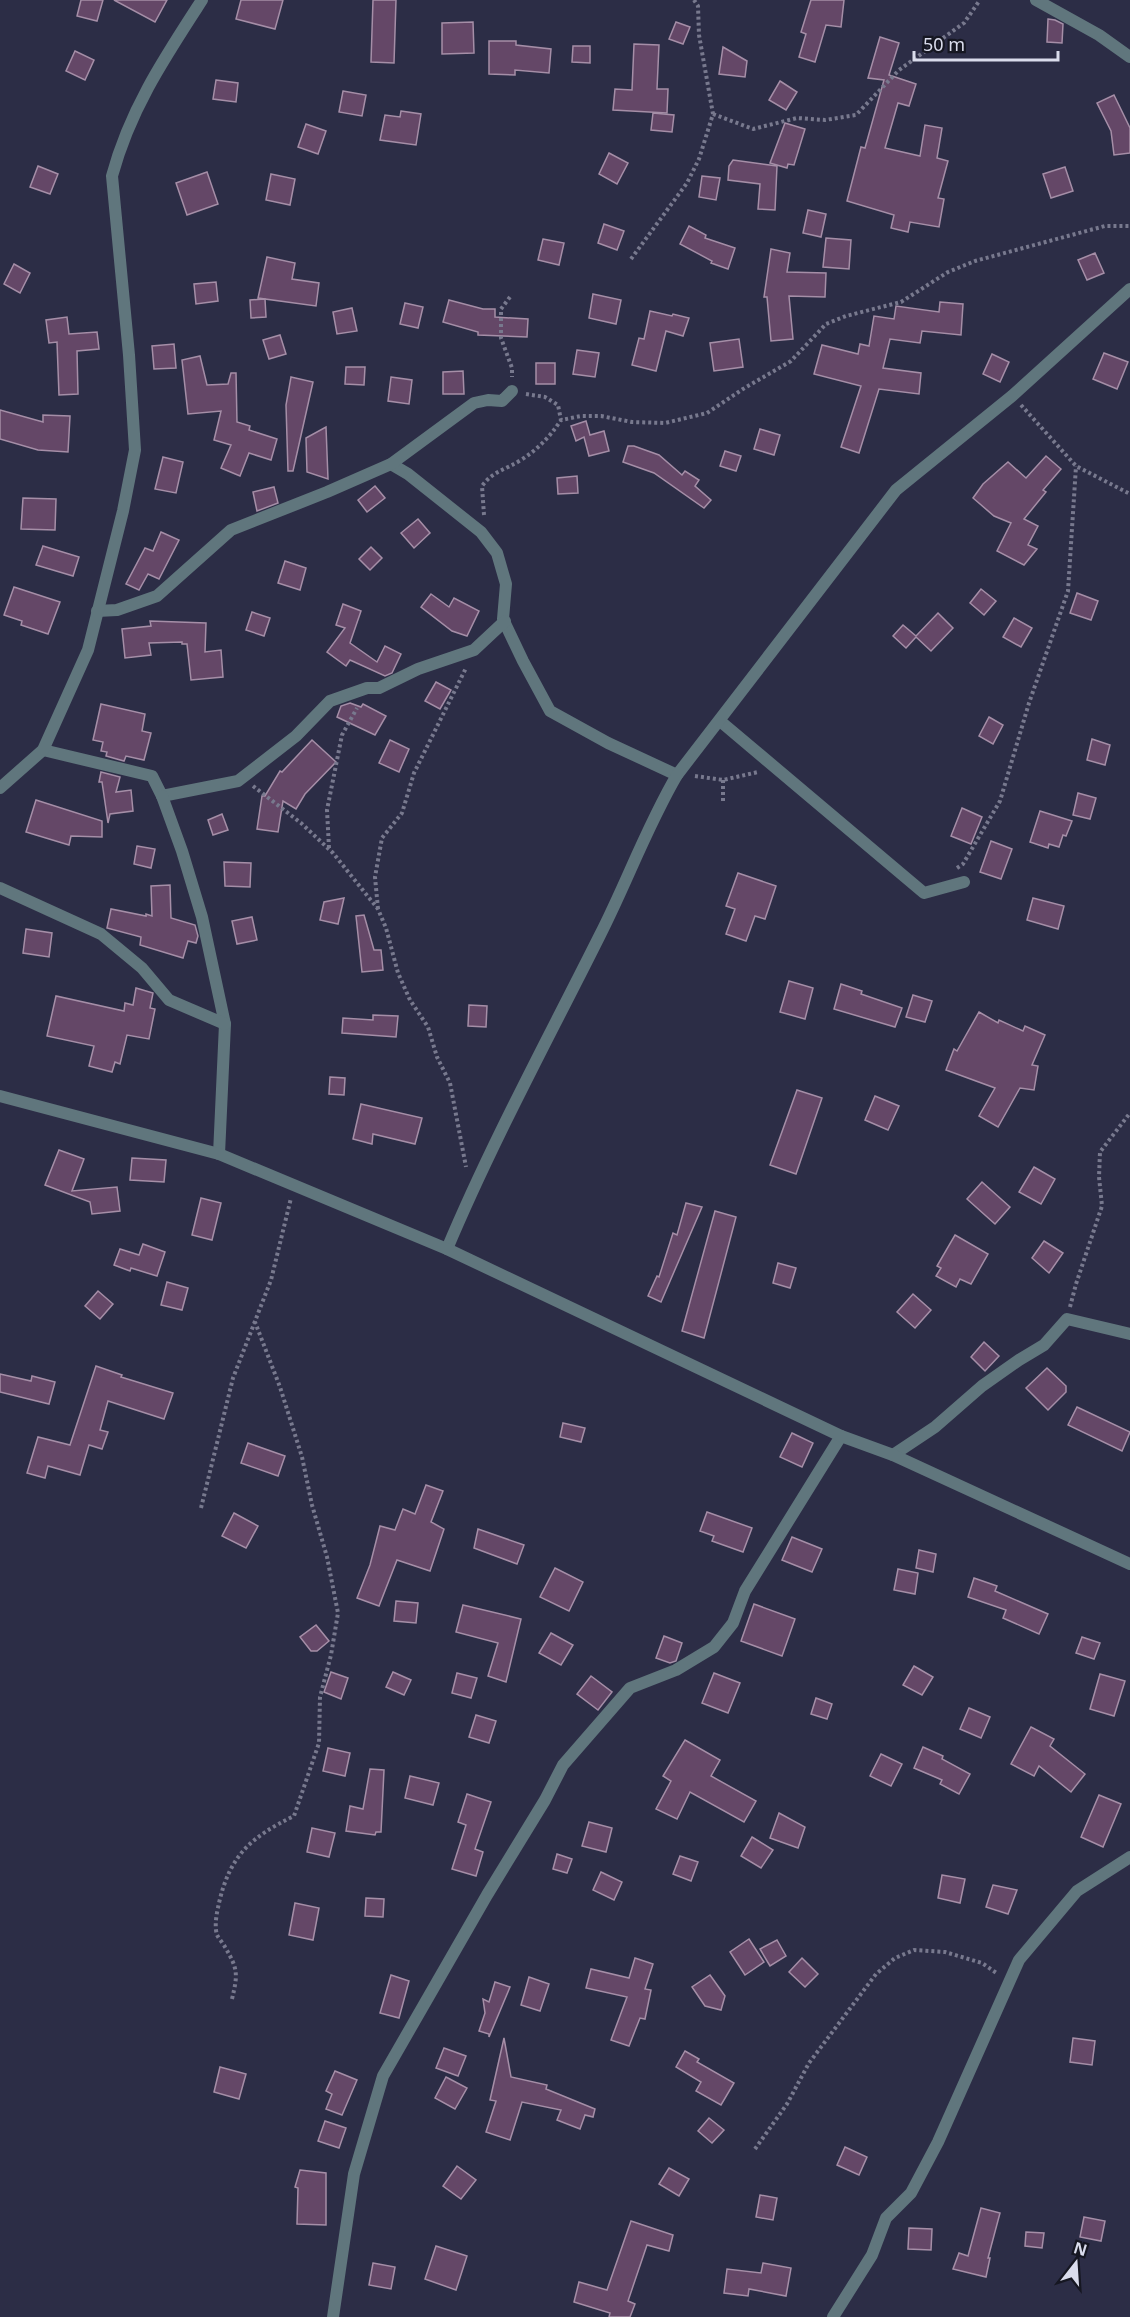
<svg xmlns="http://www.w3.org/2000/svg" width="1130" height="2317" font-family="'Noto Sans',sans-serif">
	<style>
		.building { fill: #644767; stroke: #a58ea7; stroke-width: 1.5 }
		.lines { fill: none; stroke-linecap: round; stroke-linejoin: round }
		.path { stroke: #78798e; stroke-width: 4; stroke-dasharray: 3 3; stroke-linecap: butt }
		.minor { stroke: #60767d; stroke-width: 12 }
		.tertiary { stroke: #60767d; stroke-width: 12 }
	</style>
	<rect width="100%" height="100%" fill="#2c2d46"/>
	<g class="building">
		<path d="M81 0H103L97 21 77 16Z"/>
		<path d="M114 0H167L155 22Z"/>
		<path d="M241 0H283L275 29 236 19Z"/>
		<path d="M373 0H396L394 63 371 62Z"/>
		<path d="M811 0H844L841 27 826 25 815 62 799 57 806 34 801 32Z"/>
		<path d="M1048 19 1055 20 1063 24 1062 43 1047 42Z"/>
		<path d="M473 22 474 53 442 54V23Z"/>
		<path d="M676 22 690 27 683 44 669 39Z"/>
		<path d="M880 37 899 43 889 75 916 84 909 106 898 103 885 148 920 156 925 125 942 128 937 158 948 161 938 198 944 199 939 227 910 222 908 232 891 228 894 215 847 201 861 147 865 148 884 80 868 78Z"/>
		<path d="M489 41H516V45L551 49 549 73 515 70V75L489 74Z"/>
		<path d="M634 44 659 45 657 89H668L667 113 613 110 615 89 632 90Z"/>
		<path d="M573 46H590V63L572 62Z"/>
		<path d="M723 47 747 61 745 77 719 74Z"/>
		<path d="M75 51 94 60 85 80 66 71Z"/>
		<path d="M216 80 238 83 236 102 213 99Z"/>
		<path d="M780 81 797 92 786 110 769 100Z"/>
		<path d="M343 91 366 95 362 116 339 112Z"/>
		<path d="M1114 95 1130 128V153L1114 155 1111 131 1097 103Z"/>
		<path d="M401 111 421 114 416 145 380 140 385 115 400 117Z"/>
		<path d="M653 113 674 115 672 132 651 130Z"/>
		<path d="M785 123 805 129 794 165 788 164 787 168 770 163Z"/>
		<path d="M306 124 326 131 318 154 298 147Z"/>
		<path d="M609 153 628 163 617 184 599 174Z"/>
		<path d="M733 160 777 166 775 210 758 209 760 184 728 180 729 166Z"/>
		<path d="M38 166 58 174 50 194 30 187Z"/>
		<path d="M1065 167 1073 191 1051 198 1043 174Z"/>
		<path d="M207 172 218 204 187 215 176 183Z"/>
		<path d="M271 174 295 179 290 205 266 200Z"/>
		<path d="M702 176 720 178 716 200 699 197Z"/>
		<path d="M808 210 826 214 821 237 803 233Z"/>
		<path d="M604 224 624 231 617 250 598 243Z"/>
		<path d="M689 226 706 235 705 238 735 248 728 269 711 263 712 261 680 244Z"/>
		<path d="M826 238 851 240 849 269 823 267Z"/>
		<path d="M543 239 564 243 559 265 538 260Z"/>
		<path d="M771 249 790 253 787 272 826 273 825 297 789 296 793 339 771 341 767 297H764Z"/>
		<path d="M1095 253 1104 273 1087 280 1078 260Z"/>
		<path d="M267 257 295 263 292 279 319 283 316 306 258 298Z"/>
		<path d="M14 264 30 273 20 293 4 284Z"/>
		<path d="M216 282 218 301 196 304 194 284Z"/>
		<path d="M593 294 621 300 616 324 589 318Z"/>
		<path d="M265 299 266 317 251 318 250 300Z"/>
		<path d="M449 300 483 309H495V317L528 319 527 337 478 335V332L443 322Z"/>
		<path d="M940 302 963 304 961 335 922 331 920 343 890 339 883 368 921 373 919 394 879 389 859 453 841 447 861 386 814 374 822 345 858 354 860 344 869 346 874 316 894 319 896 306 939 312Z"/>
		<path d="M405 303 423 307 418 328 400 324Z"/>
		<path d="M352 308 357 331 337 334 333 312Z"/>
		<path d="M650 311 672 316 673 314 689 318 683 336 666 331 656 371 632 365 639 338 644 339Z"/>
		<path d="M67 317 69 334 97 332 99 349 77 351 78 394 59 395 57 342 49 343 46 320Z"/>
		<path d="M280 335 286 354 269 359 263 340Z"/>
		<path d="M739 339 743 367 714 371 710 343Z"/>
		<path d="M174 344 176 368 154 369 152 346Z"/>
		<path d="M577 350 599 353 595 377 573 374Z"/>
		<path d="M1104 353 1128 362 1117 389 1093 379Z"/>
		<path d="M992 354 1009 362 1000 382 983 374Z"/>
		<path d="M200 356 207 385 228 384 231 373H236L237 422 250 426 249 430 277 439 271 460 249 453 240 476 221 468 231 445 214 440 221 411 188 414 182 360Z"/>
		<rect x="536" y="363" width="19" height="21"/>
		<path d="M346 367H365L364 385 345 384Z"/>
		<path d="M463 371 464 394H443V372Z"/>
		<path d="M291 377 313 382 293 471H288L286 405Z"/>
		<path d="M391 377 412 380 409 404 388 401Z"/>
		<path d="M0 410 43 422V415L70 416 68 452 38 450 0 439Z"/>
		<path d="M586 421 590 435 604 431 609 451 589 456 584 437 576 441 571 426Z"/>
		<path d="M326 427 328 479 307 472 306 438Z"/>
		<path d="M760 429 780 435 774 455 754 449Z"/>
		<path d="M628 446H634L659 455 682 475 685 471 699 480 695 486 711 500 704 508 654 473 623 462Z"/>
		<path d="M725 451 741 456 736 471 720 466Z"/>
		<path d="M1046 456 1061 469 1043 490 1046 492 1024 519 1038 526 1028 545 1037 549 1024 565 997 551 1011 523 994 516 973 498 983 484 1008 462 1026 478Z"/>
		<path d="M163 457 183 462 176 493 155 489Z"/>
		<path d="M577 476 578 493 558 494 557 478Z"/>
		<path d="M375 486 385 498 367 512 358 500Z"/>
		<path d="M274 487 278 503 257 511 253 492Z"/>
		<path d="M23 498 56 499 55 530 21 529Z"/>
		<path d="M418 519 430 533 414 548 401 533Z"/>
		<path d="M161 532 179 540 159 579 148 574 139 590 126 584 145 548 153 551Z"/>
		<path d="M43 546 79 557 73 576 36 565Z"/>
		<path d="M371 547 382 558 370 570 359 559Z"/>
		<path d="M285 561 306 568 300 590 278 583Z"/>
		<path d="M14 587 60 602 48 634 21 625 22 621 4 615Z"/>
		<path d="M981 589 996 601 984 615 970 603Z"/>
		<path d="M1077 593 1098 601 1091 620 1070 613Z"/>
		<path d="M431 594 449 607 454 598 479 611 467 636 452 631 421 607Z"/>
		<path d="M343 604 361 611 350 643 377 662 385 646 401 654 392 673 385 676 350 660 346 666 327 652 345 628 336 625Z"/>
		<path d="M252 612 270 618 264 636 246 630Z"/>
		<path d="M938 613 953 628 931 651 916 637 906 648 893 636 903 625 916 636Z"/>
		<path d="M1014 618 1032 628 1021 647 1003 637Z"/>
		<path d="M150 621 206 623 205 652 221 650 223 677 191 680 187 644H182V642L149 643 151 655 125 658 122 629 151 626Z"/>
		<path d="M436 682 451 690 440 709 425 701Z"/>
		<path d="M350 703 361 707 363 704 386 716 375 735 337 717 341 706Z"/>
		<path d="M101 704 145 714 142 731 151 733 144 760 126 756 124 761 106 756 107 752 101 751 103 742 93 740Z"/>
		<path d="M989 717 1003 725 993 744 979 736Z"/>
		<path d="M1092 739 1110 745 1105 765 1087 760Z"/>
		<path d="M312 740 336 762 305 794 296 809 283 801 278 832 257 829 262 796H265L280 771 282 772Z"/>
		<path d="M390 740 409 749 399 772 379 763Z"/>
		<path d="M101 772 120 777 116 792 131 790 133 811 110 814 108 823 102 782H99Z"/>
		<path d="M1078 793 1096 798 1090 819 1073 815Z"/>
		<path d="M36 800 102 821V837L71 836 69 845 26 832Z"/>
		<path d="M962 808 982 817 971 844 951 836Z"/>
		<path d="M1040 811 1072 821 1066 836 1063 835 1059 847 1049 844 1048 848 1030 842Z"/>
		<path d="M222 814 228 830 213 835 208 820Z"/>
		<path d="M991 841 1012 849 1001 879 980 872Z"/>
		<path d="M137 846 155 849 151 868 134 864Z"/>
		<path d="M224 862 251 863 250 887 225 886Z"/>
		<path d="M738 873 776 886 765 919 755 916 746 941 726 934 735 909 726 906Z"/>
		<path d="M170 885 171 918 195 925 198 936 196 943 188 941 183 958 140 945 141 937 107 928 111 909 146 916V914L152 916 151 886Z"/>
		<path d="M344 898 338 924 320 920 324 902Z"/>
		<path d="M1033 898 1064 906 1058 929 1027 920Z"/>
		<path d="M364 915 374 950H381L383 970 362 972 356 916Z"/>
		<path d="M252 917 257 940 237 944 232 921Z"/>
		<path d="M26 929 52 933 49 957 23 953Z"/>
		<path d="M789 981 813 988 805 1019 780 1012Z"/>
		<path d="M841 984 862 991 861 994 902 1008 895 1027 834 1009Z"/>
		<path d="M136 988 153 993 150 1008 155 1009 149 1039 127 1035 120 1064 115 1062 112 1072 89 1066 94 1046 47 1036 56 996 124 1011 125 1003 133 1005Z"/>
		<path d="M913 995 932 1001 925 1022 906 1017Z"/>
		<path d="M469 1005 487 1006 486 1027 468 1026Z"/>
		<path d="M979 1012 998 1023 999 1020 1023 1031 1025 1026 1045 1035 1032 1065 1038 1066 1034 1090 1020 1088 998 1127 979 1116 995 1088 946 1070 954 1049 957 1051Z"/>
		<path d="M373 1015 398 1016 396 1037 342 1033 343 1018 373 1020Z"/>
		<path d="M330 1077 345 1078 344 1095 329 1094Z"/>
		<path d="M797 1090 822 1098 796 1174 770 1165Z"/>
		<path d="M875 1096 899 1106 888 1130 865 1120Z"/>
		<path d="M361 1104 422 1118 415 1144 373 1134 372 1144 353 1139Z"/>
		<path d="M59 1150 84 1159 72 1191 117 1187 120 1211 92 1214 90 1202 45 1185Z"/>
		<path d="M132 1158 166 1160 164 1182 130 1180Z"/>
		<path d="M1034 1167 1055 1179 1041 1204 1019 1192Z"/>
		<path d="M982 1182 1010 1207 995 1224 967 1199Z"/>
		<path d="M201 1198 221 1203 212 1240 192 1235Z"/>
		<path d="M686 1203 702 1207 661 1302 648 1296 657 1276 659 1277 673 1233 677 1235Z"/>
		<path d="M715 1211 736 1217 704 1338 682 1331Z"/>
		<path d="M955 1235 988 1254 971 1284 960 1279 956 1287 936 1276 941 1268 937 1266Z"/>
		<path d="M1044 1241 1063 1253 1049 1273 1032 1258Z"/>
		<path d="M143 1244 165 1252 157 1276 131 1268 130 1271 114 1265 120 1249 139 1255Z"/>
		<path d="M778 1263 796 1268 790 1288 773 1283Z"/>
		<path d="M167 1282 188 1288 182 1310 161 1305Z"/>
		<path d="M98 1291 113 1304 100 1319 85 1306Z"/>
		<path d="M913 1294 931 1310 915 1328 897 1312Z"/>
		<path d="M984 1342 999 1356 985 1371 971 1357Z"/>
		<path d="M96 1366 122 1375 121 1377 173 1393 164 1419 108 1401 100 1430 108 1432 102 1449 89 1445 80 1475 48 1466 45 1478 27 1473 38 1437 70 1445Z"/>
		<path d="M1047 1368 1066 1386V1392L1048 1410 1026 1388Z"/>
		<path d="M0 1374 31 1381 32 1376 55 1382 49 1404 0 1392Z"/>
		<path d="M1077 1407 1130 1432 1122 1451 1068 1425Z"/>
		<path d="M563 1423 585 1428 581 1442 560 1437Z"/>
		<path d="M792 1433 813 1443 802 1467 780 1457Z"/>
		<path d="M248 1443 285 1456 278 1476 241 1463Z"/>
		<path d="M426 1485 443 1491 431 1522 444 1529 430 1571 397 1560 379 1606 357 1598 370 1565 380 1526 395 1530 403 1509 415 1514Z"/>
		<path d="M707 1512 752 1528 743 1552 712 1541 714 1536 700 1531Z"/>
		<path d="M234 1513 258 1526 246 1548 222 1536Z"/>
		<path d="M478 1529 524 1545 517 1564 474 1548Z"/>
		<path d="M792 1537 822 1549 812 1572 782 1560Z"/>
		<path d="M919 1550 936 1554 933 1572 916 1568Z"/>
		<path d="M555 1568 583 1582 569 1611 540 1597Z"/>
		<path d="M898 1569 918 1573 915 1594 894 1590Z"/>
		<path d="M974 1578 997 1586 995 1591 1048 1614 1039 1634 1003 1618 1006 1610 968 1597Z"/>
		<path d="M396 1601 418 1603 416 1623 394 1621Z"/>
		<path d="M754 1604 795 1619 782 1656 741 1641Z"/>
		<path d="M463 1605 521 1619 506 1682 488 1676 498 1643 456 1632Z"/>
		<path d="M316 1625 329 1641 317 1651H311L300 1637Z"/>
		<path d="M551 1633 573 1645 561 1665 539 1653Z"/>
		<path d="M664 1636 682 1643 676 1661 670 1663 656 1658Z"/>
		<path d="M1082 1637 1100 1643 1094 1659 1076 1653Z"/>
		<path d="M914 1666 933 1677 922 1695 903 1685Z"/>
		<path d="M331 1672 348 1678 341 1699 324 1692Z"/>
		<path d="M393 1672 411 1680 404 1695 386 1687Z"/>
		<path d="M457 1673 477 1678 471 1698 452 1693Z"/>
		<path d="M714 1673 740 1683 728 1713 702 1703Z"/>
		<path d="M1100 1674 1125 1681 1114 1716 1090 1709Z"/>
		<path d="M591 1676 612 1692 598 1710 577 1694Z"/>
		<path d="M816 1698 832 1704 827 1719 811 1714Z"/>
		<path d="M969 1708 990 1717 981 1738 960 1729Z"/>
		<path d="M476 1715 496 1721 489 1743 469 1737Z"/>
		<path d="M1031 1727 1054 1739 1050 1746 1085 1774 1071 1792 1039 1766 1034 1776 1011 1764Z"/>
		<path d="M685 1740 720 1760 711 1776 756 1801 744 1822 690 1792 677 1819 656 1809 671 1781 663 1776Z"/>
		<path d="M923 1747 943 1756 942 1759 970 1774 959 1794 940 1784 942 1780 914 1768Z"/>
		<path d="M328 1748 350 1753 345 1776 323 1771Z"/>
		<path d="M881 1754 902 1764 891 1786 870 1776Z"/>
		<path d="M370 1769 384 1770 381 1832H376L375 1835 346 1831 350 1806 363 1809Z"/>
		<path d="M410 1776 439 1783 433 1805 405 1798Z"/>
		<path d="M467 1794 491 1802 475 1849 483 1852 476 1876 452 1869 466 1825 458 1822Z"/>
		<path d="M1099 1795 1121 1804 1103 1847 1081 1837Z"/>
		<path d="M779 1813 805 1827 798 1848 770 1838Z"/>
		<path d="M589 1822 612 1828 606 1852 582 1846Z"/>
		<path d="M312 1828 335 1833 329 1857 307 1852Z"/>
		<path d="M752 1837 773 1850 761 1868 741 1856Z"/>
		<path d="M557 1854 572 1859 567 1873 553 1869Z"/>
		<path d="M680 1856 698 1862 691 1881 673 1874Z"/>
		<path d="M601 1872 622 1882 614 1900 593 1890Z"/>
		<path d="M942 1875 965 1879 960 1903 938 1898Z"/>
		<path d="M993 1885 1017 1890 1008 1914 986 1907Z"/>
		<path d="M366 1898 384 1899 383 1917 365 1916Z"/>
		<path d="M295 1903 319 1908 313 1940 289 1935Z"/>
		<path d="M749 1939 764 1962 745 1975 730 1952Z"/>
		<path d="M777 1940 786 1956 770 1966 760 1949Z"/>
		<path d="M635 1958 653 1964 645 1989 651 1990 645 2019 640 2018 629 2046 611 2040 627 1997 586 1988 591 1969 629 1978Z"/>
		<path d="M802 1958 818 1974 805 1987 789 1972Z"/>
		<path d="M391 1975 409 1981 399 2018 380 2013Z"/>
		<path d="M710 1975 725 1996 721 2010 705 2006 692 1987Z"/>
		<path d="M529 1977 549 1984 540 2011 521 2005Z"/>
		<path d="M495 1982 510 1987 489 2037V2034L479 2031 485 2013 483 1999 489 2002Z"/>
		<path d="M504 2038 511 2077 547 2085 546 2089 595 2109 593 2117 585 2115 580 2129 557 2120 561 2110 522 2102 510 2140 486 2132 496 2101 490 2100Z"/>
		<path d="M1073 2038 1095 2041 1092 2065 1070 2062Z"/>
		<path d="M444 2048 466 2056 458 2076 436 2068Z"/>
		<path d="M685 2051 699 2059 697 2062 734 2083 721 2105 696 2091 701 2082 676 2067Z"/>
		<path d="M220 2067 246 2074 239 2099 214 2092Z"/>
		<path d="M335 2071 357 2080 342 2115 326 2109 332 2094 326 2091Z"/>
		<path d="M446 2077 467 2088 455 2109 435 2098Z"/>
		<path d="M709 2118 724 2130 712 2143 698 2131Z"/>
		<path d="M325 2121 346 2128 339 2148 318 2141Z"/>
		<path d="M845 2147 867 2157 859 2175 837 2165Z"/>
		<path d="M457 2166 476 2180 461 2199 443 2186Z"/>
		<path d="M669 2168 689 2179 679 2196 659 2184Z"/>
		<path d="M300 2170 326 2173V2225L297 2224 298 2188 295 2187Z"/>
		<path d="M760 2195 777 2198 773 2220 756 2217Z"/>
		<path d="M981 2208 1000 2213 988 2258H990L986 2277 953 2269 959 2253 968 2256Z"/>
		<path d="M1084 2217 1105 2221 1101 2241 1080 2237Z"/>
		<path d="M631 2221 673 2235 669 2251 647 2245 628 2301 635 2304 630 2317H609L610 2313 574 2302 579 2282 607 2290Z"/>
		<path d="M909 2228 932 2229 931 2250 908 2249Z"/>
		<path d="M1026 2232 1044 2233 1042 2248 1025 2246Z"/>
		<path d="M436 2246 467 2256 456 2290 425 2279Z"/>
		<path d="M373 2263 395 2267 391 2289 369 2285Z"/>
		<path d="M763 2263 791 2268 786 2296 749 2289 748 2296 724 2293 727 2269 761 2273Z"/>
	</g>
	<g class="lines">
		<g class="path">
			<path d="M713 114 753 129 797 118 825 120 856 115 899 70 964 23 980 0"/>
			<path d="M631 259 687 183 699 159 713 114 699 35 698 6 694 0"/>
			<path d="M510 297 501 309V338L512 368V377"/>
			<path d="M526 394 545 397 558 405 561 420 581 416H601L632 422 665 423 707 413 743 389 791 361 826 324 846 316 901 302 948 272 975 261 1105 226H1130"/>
			<path d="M1021 405 1076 466 1130 494"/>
			<path d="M484 515 482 486C493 471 505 470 521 460 538 449 549 438 561 420"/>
			<path d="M695 776 723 780 758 772"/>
			<path d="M723 780V802"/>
			<path d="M253 786 301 823 333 853 378 909 386 928 398 973 410 1000 428 1027 437 1057 450 1083 466 1167"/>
			<path d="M329 848 327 810 342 735 357 708"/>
			<path d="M957 868 963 864 1000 801 1029 703 1068 591 1076 466"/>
			<path d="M378 909 375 877 382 838 402 813 414 773 466 668"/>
			<path d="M1070 1307 1076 1284 1102 1206 1099 1177 1100 1152 1130 1113"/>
			<path d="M201 1508 233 1378 271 1280 291 1198"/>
			<path d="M232 1999C238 1974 238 1969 225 1947 223 1943 219 1939 217 1935 214 1925 217 1912 219 1903 230 1855 251 1837 294 1816L319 1743 320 1697 331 1655 338 1613 327 1557 312 1505 302 1457 280 1387 255 1322"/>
			<path d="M755 2149 787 2104 809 2063 876 1974 895 1958 914 1950 945 1952 982 1963 998 1974"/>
		</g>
		<g class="minor">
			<path d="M1036 0 1099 35 1130 57"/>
			<path d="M391 464 408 474 481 532 497 553 506 584 503 619 523 661 550 711 608 743 677 775"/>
			<path d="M97 611 117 610 157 596 231 530 327 492 391 464 474 403 488 400 502 401 512 391"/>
			<path d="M720 721 924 893 964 882"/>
			<path d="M43 750 152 776 162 796 238 781 296 736 330 701 367 688H379L418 669 474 650 505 621"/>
			<path d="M0 788 43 750 88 650 123 511 135 450 129 355 112 176C130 109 165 57 202 0"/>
			<path d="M162 796 182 851 202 917 225 1024 219 1154"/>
			<path d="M0 888 101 934 142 968 169 1000 225 1024"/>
			<path d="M447 1249C492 1142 548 1039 600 935 627 882 647 826 677 775L896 490 1012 396 1130 289"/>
			<path d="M893 1455 935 1427 982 1386 1019 1360 1044 1345 1067 1319 1130 1334"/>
			<path d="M333 2317 354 2174 383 2076 487 1895 545 1800 563 1765 630 1688 676 1670 714 1647 733 1623 745 1591 841 1436"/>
			<path d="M833 2317 872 2255 886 2218 911 2193 938 2142 1019 1960 1077 1891 1130 1857"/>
		</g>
		<path class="tertiary" d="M0 1096 219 1154 447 1249 841 1436 893 1455 1130 1564"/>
	</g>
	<g transform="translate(1076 2263) rotate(17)" stroke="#161722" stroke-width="4.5" paint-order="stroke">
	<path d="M0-4.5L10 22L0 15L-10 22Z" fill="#dadcec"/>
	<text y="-9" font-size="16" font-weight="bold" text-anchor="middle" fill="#dadcec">N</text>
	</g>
	<path d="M914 51v9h144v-9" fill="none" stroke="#dadcec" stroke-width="3"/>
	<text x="923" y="51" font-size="18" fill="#dadcec" stroke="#161722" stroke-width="4.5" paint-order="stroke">50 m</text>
</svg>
